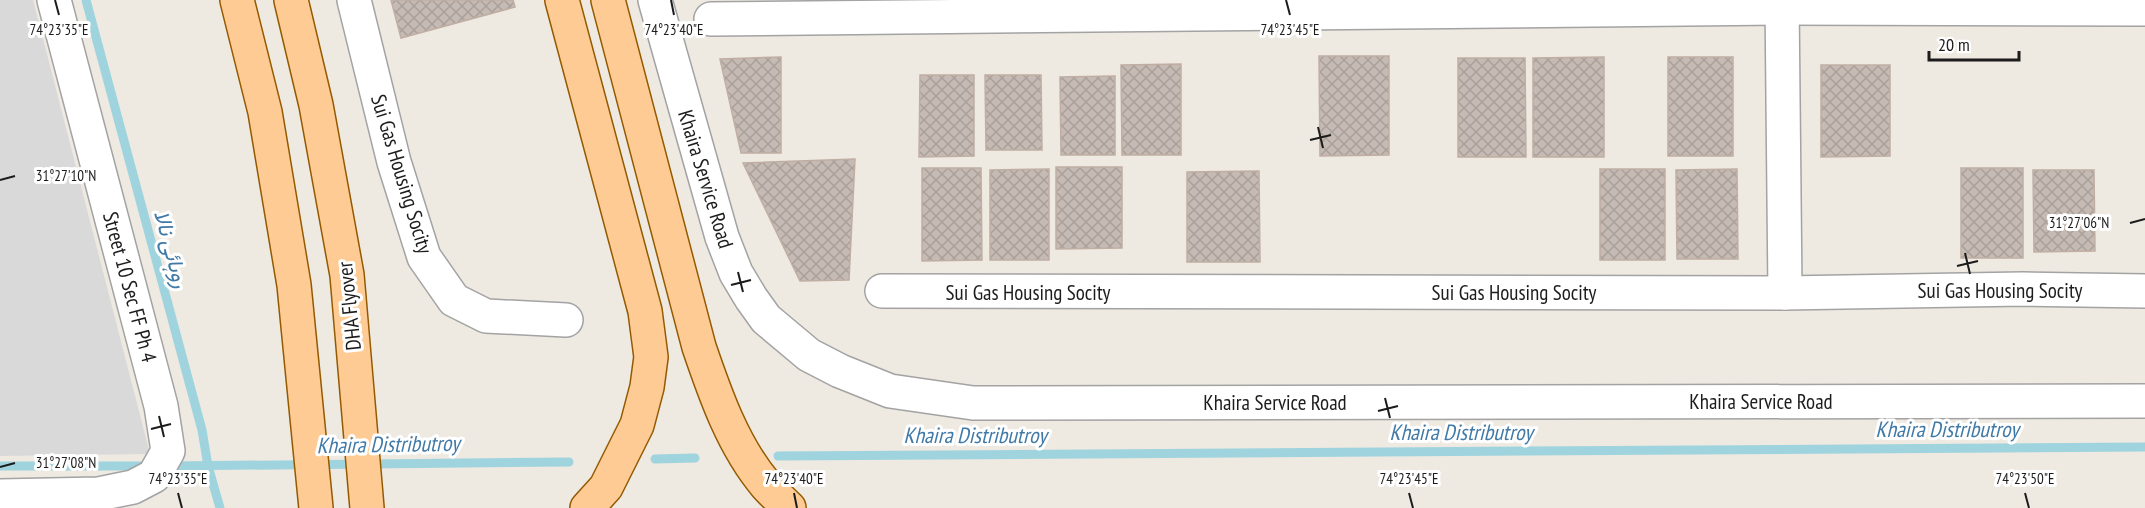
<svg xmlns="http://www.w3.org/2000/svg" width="2145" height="508" font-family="'PT Sans Narrow',Vazirmatn,sans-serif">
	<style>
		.residential { fill: #dad9d9 }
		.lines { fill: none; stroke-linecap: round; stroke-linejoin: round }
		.stream { stroke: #9fd4de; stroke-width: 9 }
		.building { fill: url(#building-cross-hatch); stroke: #c0aea3; stroke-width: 1.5 }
		.minor-casing { stroke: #a3a3a3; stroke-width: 36 }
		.major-casing { stroke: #945a00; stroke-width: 36 }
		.minor { stroke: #fff; stroke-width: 33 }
		.major { stroke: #ffcb95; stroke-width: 33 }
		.ticks { fill: none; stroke: #1c1c1c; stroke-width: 2 }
		.labels { text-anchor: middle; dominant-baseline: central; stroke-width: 6; stroke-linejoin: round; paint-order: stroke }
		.street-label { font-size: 21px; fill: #1c1c1c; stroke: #fff }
		.water-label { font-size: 22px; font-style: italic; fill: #427aa7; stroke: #fff }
		.ticks-label { font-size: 15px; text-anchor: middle; fill: #1c1c1c; stroke: #fff; stroke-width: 6; stroke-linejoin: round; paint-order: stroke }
	</style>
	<defs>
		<pattern id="building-cross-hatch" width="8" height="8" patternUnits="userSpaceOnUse" patternTransform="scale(1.5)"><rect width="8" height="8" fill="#c6bbb4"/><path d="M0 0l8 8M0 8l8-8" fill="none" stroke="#aaa09a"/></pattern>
	</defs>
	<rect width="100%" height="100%" fill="#eee9e1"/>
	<path class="residential" d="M0 0H33L150 454 0 456Z"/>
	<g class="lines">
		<g class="stream">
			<path d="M86 0 202 430 208 466 220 508"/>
			<path d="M778 456 2145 447"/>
			<path d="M655 459 695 458"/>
			<path d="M0 466H148"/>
			<path d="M167 466 569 462"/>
		</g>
	</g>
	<g class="building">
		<path d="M391 0H513L515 7 401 38Z"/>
		<path d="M1319 56H1389V155L1320 156Z"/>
		<path d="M781 57V153H741L720 59Z"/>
		<path d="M1604 57V157H1533V58Z"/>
		<rect x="1668" y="57" width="65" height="99"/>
		<path d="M1458 58H1525L1526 157H1458Z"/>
		<path d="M1181 64V155H1122L1121 65Z"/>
		<path d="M1821 65H1890V156L1821 157Z"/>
		<path d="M920 75H974V156L919 157Z"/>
		<path d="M985 75H1041L1042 150H986Z"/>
		<path d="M1115 76V155H1061L1060 77Z"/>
		<path d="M855 159 849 280 800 281 743 163Z"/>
		<path d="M1056 167H1122V248L1056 249Z"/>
		<path d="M922 168H981L982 260 922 261Z"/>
		<rect x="1961" y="168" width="62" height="90"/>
		<path d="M1049 169V260H990V170Z"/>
		<rect x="1600" y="169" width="65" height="91"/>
		<path d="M1737 169 1738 259H1677L1676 170Z"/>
		<path d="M2033 170H2094L2095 251 2034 252Z"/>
		<path d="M1259 171 1260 262H1187V172Z"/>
	</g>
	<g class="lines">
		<g class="minor-casing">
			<g id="minor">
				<path d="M354 0 394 162 424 257 454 300 486 316 566 320"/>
				<path d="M655 0 722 237 736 273 751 298 766 319 809 355 840 371 890 391 973 403 2145 401"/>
				<path d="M1782 0 1785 293"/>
				<path d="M711 19 1782 8 2145 9"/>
				<path d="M882 291 1785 293 2023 289 2145 291"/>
				<path d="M0 496 99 494 133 487 154 476 168 451 161 406 54 0"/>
			</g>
		</g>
		<g class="major-casing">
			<g id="major">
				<path d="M237 0 265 112 294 285 316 508"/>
				<path d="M291 0 316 105 347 275 367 508"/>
				<path d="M562 0 645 311 651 357 647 387 637 425 606 487 587 508"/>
				<path d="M608 0 699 347C715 394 733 446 766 485 773 493 781 500 789 508"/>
			</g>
		</g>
		<use href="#minor" class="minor"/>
		<use href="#major" class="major"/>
	</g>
	<path class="ticks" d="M55 0 59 15M671 0 674 15M1286 0 1290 15M1318 127 1323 148M1310 140 1331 135M0 180 15 176M2130 223 2145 219M1965 253 1970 274M1957 266 1978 261M738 272 743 292M731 285 751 280M1385 398 1390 418M1378 411 1398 406M159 416 164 437M151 429 171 424M0 467 15 463M178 493 182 508M794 493 797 508M1409 493 1413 508M2025 493 2029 508"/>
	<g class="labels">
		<g class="street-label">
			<text transform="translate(402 174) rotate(73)">Sui Gas Housing Socity</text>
			<text transform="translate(706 179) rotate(73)">Khaira Service Road</text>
			<text transform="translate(130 287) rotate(75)">Street 10 Sec FF Ph 4</text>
			<text x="2000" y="290">Sui Gas Housing Socity</text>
			<text x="1028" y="292">Sui Gas Housing Socity</text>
			<text x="1514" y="292">Sui Gas Housing Socity</text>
			<text transform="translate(349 306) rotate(-96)">DHA Flyover</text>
			<text x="1761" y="401">Khaira Service Road</text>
			<text x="1275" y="402">Khaira Service Road</text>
		</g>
		<g class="water-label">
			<text transform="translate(172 249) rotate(75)">روہائی نالا</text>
			<text x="1947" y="429">Khaira Distributroy</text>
			<text x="1461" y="432">Khaira Distributroy</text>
			<text x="975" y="435">Khaira Distributroy</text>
			<text transform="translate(388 444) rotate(-1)">Khaira Distributroy</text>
		</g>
	</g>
	<g class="ticks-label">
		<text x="59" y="35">74°23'35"E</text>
		<text x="674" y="35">74°23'40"E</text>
		<text x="1290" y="35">74°23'45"E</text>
		<text x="66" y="181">31°27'10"N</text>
		<text x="2079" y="228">31°27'06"N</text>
		<text x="66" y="468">31°27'08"N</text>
		<text x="178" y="484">74°23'35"E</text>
		<text x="794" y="484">74°23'40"E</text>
		<text x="1409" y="484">74°23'45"E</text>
		<text x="2025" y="484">74°23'50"E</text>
	</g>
	<path d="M1929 51v9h90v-9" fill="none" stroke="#1c1c1c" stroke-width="3"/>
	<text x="1938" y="51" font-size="18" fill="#1c1c1c" stroke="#ffffff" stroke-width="4.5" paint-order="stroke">20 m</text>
</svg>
